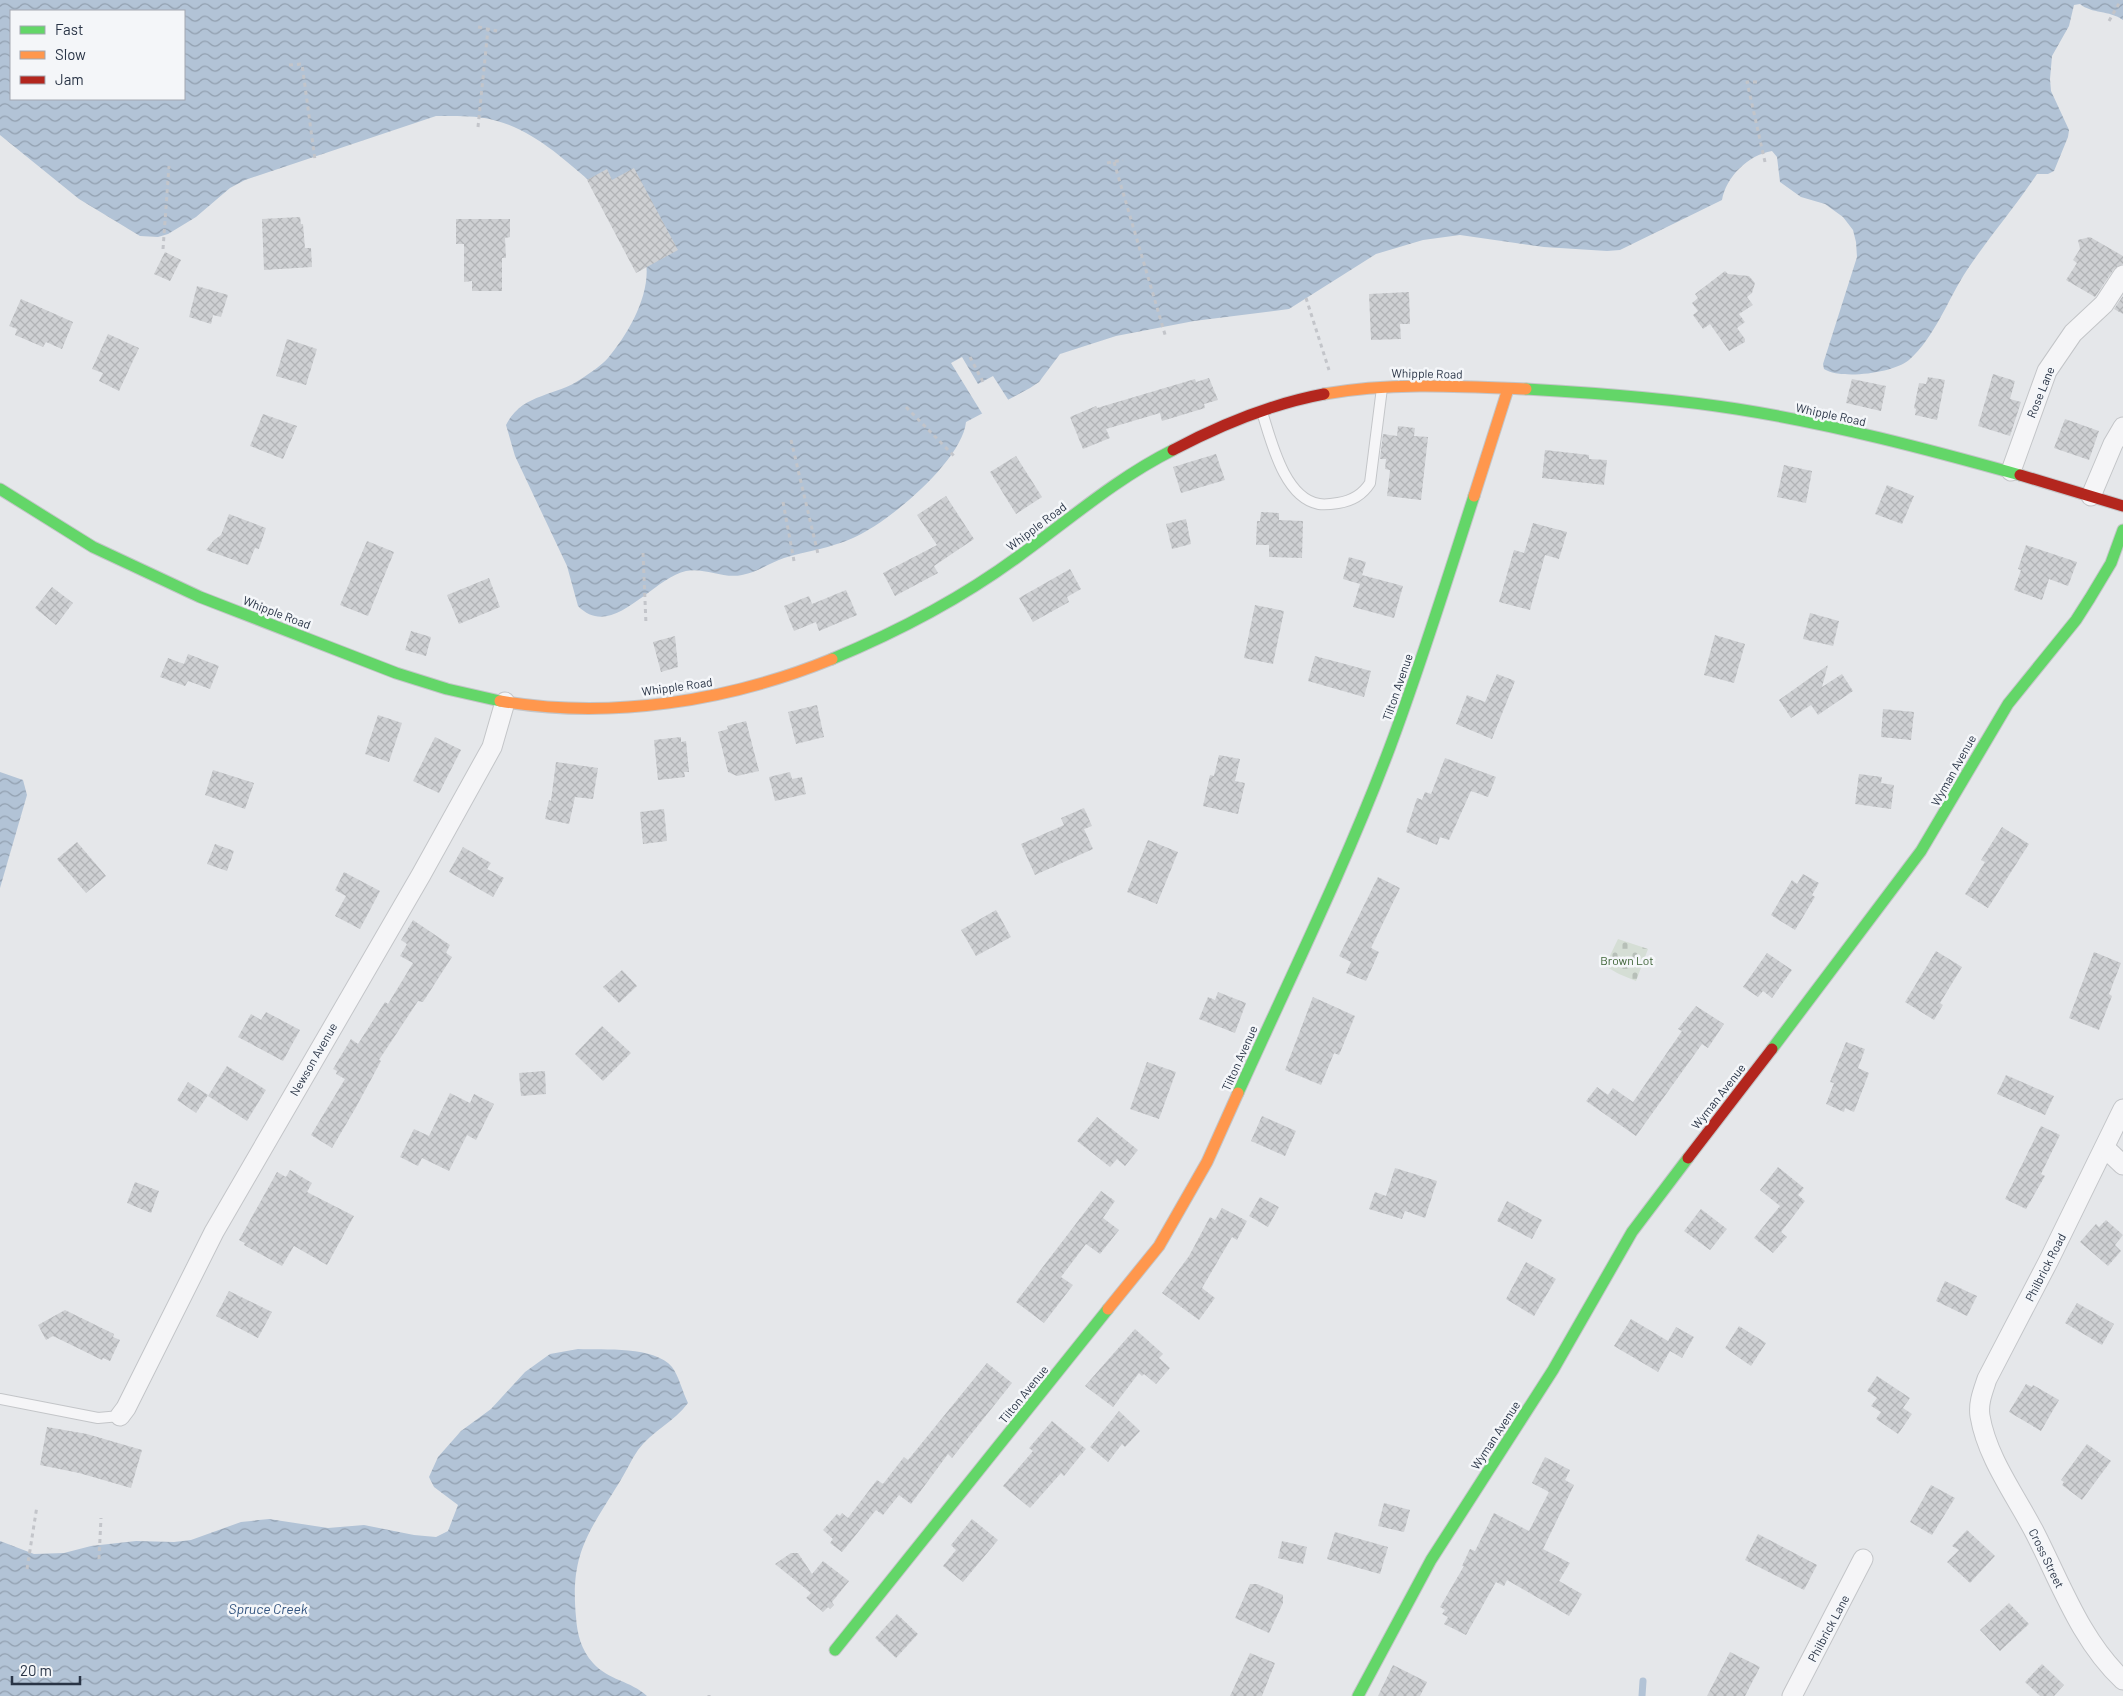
<svg xmlns="http://www.w3.org/2000/svg" width="2123" height="1696" font-family="Barlow,sans-serif">
	<style>
		.cemetery { fill: url(#cemetery-stones) }
		.water { fill: url(#water-waves); fill-rule: evenodd }
		.pier { fill: #e5e7ea }
		.lines { fill: none; stroke-linecap: round; stroke-linejoin: round }
		.stream { stroke: #b2c3d6; stroke-width: 7 }
		.building { fill: url(#building-cross-hatch) }
		.lane-casing { stroke: #c3c5c8; stroke-width: 12 }
		.street-casing { stroke: #c3c5c8; stroke-width: 21 }
		.fast-casing { stroke: #c3c5c8; stroke-width: 13 }
		.slow-casing { stroke: #c3c5c8; stroke-width: 13 }
		.jam-casing { stroke: #c3c5c8; stroke-width: 13 }
		.path { stroke: #c3c5ca; stroke-width: 3; stroke-dasharray: 4 4; stroke-linecap: butt }
		.lane { stroke: #f5f5f7; stroke-width: 10 }
		.street { stroke: #f5f5f7; stroke-width: 19 }
		.fast { stroke: #63d668; stroke-width: 11 }
		.slow { stroke: #ff974d; stroke-width: 11 }
		.jam { stroke: #b3261e; stroke-width: 11 }
		.labels { text-anchor: middle; dominant-baseline: central; stroke-width: 5; stroke-linejoin: round; paint-order: stroke }
		.street-label { font-size: 12px; fill: #293446; stroke: #f4f6f9 }
		.park-label { font-size: 12px; fill: #3e6336; stroke: #f4f6f9 }
		.water-label { font-size: 14px; font-style: italic; fill: #30527e; stroke: #f4f6f9 }
	</style>
	<defs>
		<pattern id="cemetery-stones" width="16" height="16" patternUnits="userSpaceOnUse" patternTransform="scale(1.25)"><rect width="16" height="16" fill="#d5ded5"/><path d="M2 7V4a2 2 0 0 1 4 0v3zM10 15v-3a2 2 0 0 1 4 0v3z" fill="#b7bfb8"/></pattern>
		<pattern id="water-waves" width="16" height="10" patternUnits="userSpaceOnUse" patternTransform="scale(1.25)"><rect width="16" height="10" fill="#b2c3d6"/><path d="M0 5q4-4 8 0t8 0" fill="none" stroke="#919faf"/></pattern>
		<pattern id="building-cross-hatch" width="8" height="8" patternUnits="userSpaceOnUse" patternTransform="scale(1.25)"><rect width="8" height="8" fill="#ced0d3"/><path d="M0 0l8 8M0 8l8-8" fill="none" stroke="#b1b3b6"/></pattern>
	</defs>
	<rect width="100%" height="100%" fill="#e5e7ea"/>
	<path class="cemetery" d="M1618 939 1648 949 1636 981 1619 974 1605 966Z"/>
	<g class="water">
		<path d="M0 0H2123V20C2109 10 2092 14 2080 4L2074 5 2069 26 2052 56 2050 79 2051 91 2069 130 2068 137 2054 171 2048 174H2037C2015 207 1989 237 1967 270 1948 299 1935 337 1909 360 1894 373 1841 380 1824 369L1823 364 1857 257 1856 242 1853 230 1843 217 1825 204 1801 197 1780 182 1777 157 1772 151C1748 155 1726 177 1722 200L1620 250 1607 251 1544 247 1460 235 1423 240 1376 254 1289 309 1194 321 1116 336 1060 354 1039 382 1030 388 966 422C962 461 888 523 853 538 831 548 807 551 784 558 769 563 758 572 742 575 723 579 704 567 686 571 651 579 612 641 578 606L567 566 515 456 506 425C522 393 555 397 581 379 590 373 601 366 608 358 628 334 651 295 646 262 645 254 617 206 611 199 606 194 599 189 594 185 565 160 534 131 497 121 478 115 456 116 436 116L245 180 230 188 196 217 168 234 158 237 140 236 79 199 0 135ZM11 11H184V99H11Z"/>
		<path d="M0 772 23 780 27 795 0 888Z"/>
		<path d="M578 1349C604 1350 655 1346 672 1367 678 1374 683 1393 688 1403 674 1422 652 1431 638 1450 631 1460 626 1472 619 1483 588 1533 570 1554 576 1617 577 1633 581 1650 593 1663 608 1680 631 1681 647 1696H0V1541L34 1554 64 1553 91 1546 136 1541 174 1542 191 1540 241 1522 269 1519 328 1528 364 1525 414 1535 436 1537 448 1531 458 1505 434 1487 429 1477 438 1457 461 1431 491 1409 525 1372 550 1354Z"/>
	</g>
	<path class="pier" d="M962 357 978 384 993 376 1009 401 975 420 983 415 951 363Z"/>
	<g class="lines">
		<path class="stream" d="M1642 1696 1643 1681"/>
	</g>
	<g class="building">
		<path d="M634 168 678 250 636 273 587 180 607 169 612 180Z"/>
		<path d="M300 217 301 224H303L305 248H311L312 267 264 270 262 219Z"/>
		<path d="M456 219H510V237L505 238 506 258H502V291H472V281L464 282V244H456Z"/>
		<path d="M2090 237 2123 256V264L2114 269 2095 297 2066 280 2077 263 2073 260 2080 249 2078 240Z"/>
		<path d="M165 252 181 260 170 281 154 274Z"/>
		<path d="M1725 271 1728 274 1749 276 1755 283 1752 293 1747 297 1753 305 1739 314 1745 322 1737 328 1745 339V342L1729 351 1710 324 1703 329 1693 315 1698 311 1692 303 1698 298 1695 294Z"/>
		<path d="M197 286 228 295 221 317 213 315 211 324 189 317Z"/>
		<path d="M1409 292 1410 324H1400L1401 339 1371 340 1369 294Z"/>
		<path d="M2123 296V314L2114 309Z"/>
		<path d="M21 299 73 322 62 349 46 342 43 347 15 335 17 329 9 326Z"/>
		<path d="M108 334 139 348 119 391 99 381 103 373 92 369Z"/>
		<path d="M287 339 317 349 306 385 276 376Z"/>
		<path d="M1993 374 2015 381 2010 399 2021 402 2010 436 1978 426Z"/>
		<path d="M1928 377 1945 380 1937 420 1915 415 1916 409 1914 408 1919 383 1926 384Z"/>
		<path d="M1209 378 1218 400 1204 404 1205 408 1162 421 1160 413 1106 429 1110 438 1083 449 1070 417 1096 406 1097 408 1195 379 1196 382Z"/>
		<path d="M1852 379 1886 386 1881 411 1846 403Z"/>
		<path d="M263 414 297 426 283 459 250 446Z"/>
		<path d="M2065 419 2099 431 2089 460 2054 448Z"/>
		<path d="M1398 426 1415 428 1414 436 1428 437 1421 500 1387 496 1390 470 1385 469 1386 459H1380L1383 434 1397 436Z"/>
		<path d="M1545 450 1589 455V459L1607 460 1604 485 1542 478Z"/>
		<path d="M1216 454 1225 480 1181 493 1173 467Z"/>
		<path d="M1016 456 1042 497 1016 514 990 472Z"/>
		<path d="M1784 465 1812 471 1806 503 1777 497Z"/>
		<path d="M1887 485 1914 496 1902 524 1875 514Z"/>
		<path d="M946 496 974 539 934 566 938 573 895 596 883 573 937 545 917 515Z"/>
		<path d="M1261 512 1279 513V520L1303 521 1302 558 1269 557V545H1256L1257 521H1260Z"/>
		<path d="M229 514 266 528 259 549 255 548 248 565 206 550 214 540 221 535Z"/>
		<path d="M1186 519 1191 544 1172 549 1166 524Z"/>
		<path d="M1533 523 1567 532 1559 559 1545 555 1530 610 1499 602 1514 550 1524 553Z"/>
		<path d="M367 541 394 552 368 616 340 605Z"/>
		<path d="M2026 545 2077 562 2068 586 2049 579 2042 600 2014 590 2021 570 2018 569Z"/>
		<path d="M1349 557 1366 562 1362 575 1403 586 1394 618 1353 607 1360 584 1343 579Z"/>
		<path d="M1070 569 1081 589 1067 597 1069 602 1033 622 1019 598Z"/>
		<path d="M489 578 500 607 459 624 447 595Z"/>
		<path d="M52 587 73 603 56 625 35 608Z"/>
		<path d="M846 590 857 615 819 631 816 622 794 631 784 606 809 596 812 604Z"/>
		<path d="M1255 605 1284 611 1273 664 1244 658Z"/>
		<path d="M1810 613 1839 621 1833 646 1803 639Z"/>
		<path d="M411 631 431 637 426 656 405 650Z"/>
		<path d="M1715 635 1745 644 1734 683 1704 675Z"/>
		<path d="M675 636 678 667 661 672 653 642Z"/>
		<path d="M188 654 219 666 210 689 188 681 185 686 160 677 168 658 184 664Z"/>
		<path d="M1315 656 1371 671 1364 697 1308 681Z"/>
		<path d="M1828 665 1822 687 1842 674 1853 691 1818 715 1811 705 1791 718 1779 700Z"/>
		<path d="M1497 674 1515 681 1492 739 1456 724 1467 695 1485 702Z"/>
		<path d="M817 705 824 737 796 744 788 712Z"/>
		<path d="M1883 709 1914 712 1911 740 1881 737Z"/>
		<path d="M378 715 402 723 389 762 365 754Z"/>
		<path d="M746 721 759 771 737 776 728 772 718 732 728 729 727 726Z"/>
		<path d="M435 737 461 750 439 793 413 781Z"/>
		<path d="M681 737V742L686 741 689 772H684L685 777 658 780 654 740Z"/>
		<path d="M1219 755 1240 759 1235 781 1245 783 1238 814 1203 806 1210 775 1214 776Z"/>
		<path d="M1445 758 1496 777 1488 797 1471 791 1449 840 1440 837 1437 845 1406 832 1417 798 1422 800 1425 792 1431 794Z"/>
		<path d="M556 762 598 768 593 799 575 797 569 824 545 819 549 800 551 801Z"/>
		<path d="M213 770 254 783 245 809 205 795Z"/>
		<path d="M790 772 792 779 802 777 806 794 775 801 769 777Z"/>
		<path d="M1859 774 1882 777 1881 783 1894 785 1891 809 1855 804Z"/>
		<path d="M1084 808 1092 826 1084 829 1093 849 1035 875 1021 844 1064 825 1061 818Z"/>
		<path d="M664 809 667 841 643 844 640 812Z"/>
		<path d="M2002 827 2029 844 1988 908 1965 894 1985 862 1981 860Z"/>
		<path d="M1148 840 1178 852 1157 904 1127 892Z"/>
		<path d="M77 842 106 876 86 893 57 859Z"/>
		<path d="M215 844 234 851 227 871 207 864Z"/>
		<path d="M463 847 491 863 487 869 504 878 493 897 449 872Z"/>
		<path d="M344 872 380 891 360 929 335 916 346 896 335 890Z"/>
		<path d="M1803 874 1819 883 1812 895 1815 897 1795 930 1771 915 1792 880 1797 884Z"/>
		<path d="M1378 877 1400 888 1371 948 1379 952 1366 981 1346 973 1351 962 1339 956Z"/>
		<path d="M996 910 1011 937 976 956 961 930Z"/>
		<path d="M413 920 450 945 446 953 452 957 423 1002 418 1001 379 1060 381 1061 355 1109 332 1148 311 1135 345 1079 336 1074 337 1071 333 1069 351 1039 358 1044 385 1002 388 1004 413 963 400 956 407 944 401 940Z"/>
		<path d="M1936 951 1962 967 1940 1003 1943 1005 1934 1020 1905 1002Z"/>
		<path d="M2094 952 2121 963 2109 994 2112 996 2099 1030 2069 1018Z"/>
		<path d="M1767 953 1792 970 1772 998 1763 991 1758 997 1743 987Z"/>
		<path d="M622 970 637 986 619 1003 603 987Z"/>
		<path d="M1218 992 1246 1003 1235 1033 1199 1019 1208 997 1215 1000Z"/>
		<path d="M1313 997 1355 1016 1339 1055 1334 1053 1321 1085 1285 1070Z"/>
		<path d="M1696 1006 1724 1024 1708 1048 1702 1044 1636 1136 1586 1101 1597 1087 1608 1095 1613 1088 1633 1102 1682 1031 1678 1029Z"/>
		<path d="M266 1012 300 1030 283 1061 238 1037 251 1014 261 1020Z"/>
		<path d="M602 1026 631 1053 603 1081 575 1054Z"/>
		<path d="M1846 1042 1865 1049 1858 1068 1869 1073 1854 1112 1845 1108 1844 1112 1826 1104 1834 1083 1830 1082Z"/>
		<path d="M1147 1062 1176 1072 1159 1119 1130 1109Z"/>
		<path d="M227 1066 266 1090 247 1121 208 1096Z"/>
		<path d="M545 1071 546 1094 521 1096 519 1073Z"/>
		<path d="M2006 1075 2054 1096 2045 1115 1997 1094Z"/>
		<path d="M188 1082 208 1095 196 1113 177 1100Z"/>
		<path d="M450 1093 470 1103 474 1094 494 1104 476 1140 467 1135 449 1171 422 1158 418 1166 400 1157 414 1129 429 1136Z"/>
		<path d="M1262 1116 1296 1131 1285 1156 1251 1141Z"/>
		<path d="M1097 1117 1138 1150 1125 1166 1117 1159 1110 1167 1077 1141Z"/>
		<path d="M2041 1126 2060 1135 2041 1174 2045 1176 2026 1209 2005 1199Z"/>
		<path d="M1778 1167 1804 1188 1798 1195 1805 1201 1781 1232 1787 1237 1773 1253 1754 1238 1780 1206 1760 1190Z"/>
		<path d="M1395 1168 1437 1181 1425 1218 1405 1211 1402 1219 1369 1209 1375 1192 1386 1196Z"/>
		<path d="M290 1170 312 1183 307 1192 354 1216 327 1265 294 1246 282 1266 244 1245 245 1243 239 1240 277 1172 286 1177Z"/>
		<path d="M135 1182 159 1191 151 1213 127 1203Z"/>
		<path d="M1101 1191 1115 1201 1103 1218 1119 1230 1100 1254 1086 1244 1061 1277 1073 1285 1044 1323 1016 1302Z"/>
		<path d="M1260 1197 1279 1207 1268 1227 1249 1216Z"/>
		<path d="M1507 1201 1542 1220 1532 1239 1497 1221Z"/>
		<path d="M1222 1208 1247 1221 1237 1240 1232 1237 1202 1288 1215 1298 1199 1320 1162 1293 1189 1256 1210 1217 1215 1220Z"/>
		<path d="M1701 1209 1727 1229 1710 1250 1684 1231Z"/>
		<path d="M2106 1220 2123 1235 2115 1245 2121 1251 2108 1266 2080 1242 2096 1224 2099 1227Z"/>
		<path d="M1526 1262 1556 1279 1534 1316 1506 1299Z"/>
		<path d="M1945 1281 1977 1296 1967 1316 1936 1301Z"/>
		<path d="M229 1291 272 1312 258 1338 216 1316Z"/>
		<path d="M2077 1303 2114 1324 2102 1345 2065 1323Z"/>
		<path d="M65 1310 114 1334 113 1337 120 1340 110 1361 103 1358 102 1360 53 1336 46 1340 38 1325Z"/>
		<path d="M1631 1319 1668 1341 1676 1327 1694 1337 1682 1358 1670 1351 1658 1372 1614 1346Z"/>
		<path d="M1739 1326 1766 1343 1751 1366 1725 1348Z"/>
		<path d="M1135 1329 1163 1354 1159 1358 1170 1368 1156 1384 1144 1374 1142 1376 1139 1373 1113 1407 1085 1386Z"/>
		<path d="M987 1363 1012 1383 952 1458 948 1454 911 1504 899 1495 883 1515 876 1510 842 1552 830 1543 833 1539 823 1530 837 1514 840 1516 842 1513 848 1518 877 1480 883 1484 904 1457 908 1460Z"/>
		<path d="M1877 1376 1910 1398 1903 1408 1912 1414 1898 1434 1876 1419 1881 1412 1871 1406 1877 1398 1867 1391Z"/>
		<path d="M2026 1384 2032 1387 2033 1385 2059 1400 2041 1431 2009 1412Z"/>
		<path d="M1119 1411 1140 1431 1125 1447 1122 1444 1108 1462 1090 1447Z"/>
		<path d="M1052 1421 1086 1449 1064 1476 1061 1473 1030 1508 1003 1486 1033 1451 1029 1448Z"/>
		<path d="M47 1427 87 1434 142 1450 131 1488 79 1473 40 1465Z"/>
		<path d="M2087 1444 2111 1461 2082 1500 2062 1485 2064 1482 2061 1480Z"/>
		<path d="M1545 1457 1570 1470 1565 1480 1574 1485 1543 1549 1570 1563 1559 1581 1582 1594 1569 1616 1507 1580 1504 1586 1496 1582 1466 1635 1444 1624 1448 1617 1442 1614 1445 1610 1440 1607 1464 1566H1462L1470 1549 1475 1551 1494 1513 1529 1531 1549 1492 1532 1483Z"/>
		<path d="M1931 1485 1955 1498 1932 1535 1910 1522Z"/>
		<path d="M1384 1503 1410 1510 1404 1532 1378 1526Z"/>
		<path d="M972 1519 998 1540 963 1582 943 1566 956 1550 951 1545Z"/>
		<path d="M1967 1530 1995 1556 1970 1583 1947 1562 1959 1550 1952 1546Z"/>
		<path d="M1335 1532 1388 1547 1380 1574 1327 1559Z"/>
		<path d="M1758 1534 1817 1565 1804 1590 1745 1560Z"/>
		<path d="M1282 1541 1307 1547 1303 1564 1278 1558Z"/>
		<path d="M791 1553H798L812 1574 823 1561 849 1581 832 1602 834 1605 830 1609 828 1607 823 1612 806 1598 811 1593 775 1564Z"/>
		<path d="M1250 1584H1257L1283 1595V1603L1269 1633 1235 1618Z"/>
		<path d="M2009 1603 2029 1624 2000 1651 1980 1630Z"/>
		<path d="M897 1614 918 1634 896 1658 875 1638Z"/>
		<path d="M1730 1652 1760 1667 1745 1696H1707Z"/>
		<path d="M1250 1653 1275 1663 1262 1696H1230Z"/>
		<path d="M2042 1664 2064 1685 2054 1696H2040L2025 1682Z"/>
		<path d="M1393 1665 1427 1682 1420 1696H1378Z"/>
	</g>
	<g class="lines">
		<g class="lane-casing">
			<g id="lane">
				<path d="M1262 412C1271 440 1284 498 1319 504 1325 505 1332 504 1338 503 1352 501 1363 494 1370 483L1382 388"/>
				<path d="M0 1399 98 1418 120 1416"/>
			</g>
		</g>
		<g class="street-casing">
			<g id="street">
				<path d="M2011 471 2047 371 2073 333 2104 304 2123 275"/>
				<path d="M2091 496 2113 444 2123 427"/>
				<path d="M2123 1109 2049 1260 1987 1379C1983 1391 1978 1403 1980 1416 1987 1458 2016 1496 2035 1533 2061 1584 2081 1641 2123 1680"/>
				<path d="M2105 1148 2123 1165"/>
				<path d="M120 1416 126 1408 214 1232 421 875 492 747 505 702"/>
				<path d="M1792 1696 1863 1559"/>
			</g>
		</g>
		<g class="fast-casing">
			<g id="fast">
				<path d="M1526 389C1596 393 1667 398 1737 409 1832 424 1927 449 2020 475"/>
				<path d="M0 489 93 547 200 597 396 673 447 689 500 701"/>
				<path d="M832 659C897 632 962 598 1019 556 1070 519 1117 478 1173 450"/>
				<path d="M1772 1049 1921 851 2008 704 2076 620 2090 598 2111 563 2123 530"/>
				<path d="M1238 1093C1290 978 1346 864 1390 747 1421 664 1447 580 1474 496"/>
				<path d="M835 1650 1108 1309"/>
				<path d="M1358 1696 1431 1560 1553 1370 1632 1232 1688 1158"/>
			</g>
		</g>
		<g class="slow-casing">
			<g id="slow">
				<path d="M1324 394C1390 382 1459 386 1526 389"/>
				<path d="M1474 496 1508 389"/>
				<path d="M500 701C611 720 729 701 832 659"/>
				<path d="M1108 1309 1159 1246 1207 1162 1238 1093"/>
			</g>
		</g>
		<g class="jam-casing">
			<g id="jam">
				<path d="M1173 450C1220 425 1271 404 1324 394"/>
				<path d="M2020 475 2123 506"/>
				<path d="M1688 1158 1772 1049"/>
			</g>
		</g>
		<g class="path">
			<path d="M2109 21 2121 0"/>
			<path d="M478 27 497 31"/>
			<path d="M289 65 302 64 315 160"/>
			<path d="M1757 82H1747L1765 162"/>
			<path d="M478 127 488 29"/>
			<path d="M1114 162 1166 338"/>
			<path d="M1107 163 1123 160"/>
			<path d="M163 249 169 166"/>
			<path d="M1306 298 1329 370"/>
			<path d="M970 357 983 382"/>
			<path d="M906 407 956 458"/>
			<path d="M791 440 818 554"/>
			<path d="M783 502 794 561"/>
			<path d="M643 553 646 624"/>
			<path d="M99 1559 101 1518"/>
			<path d="M27 1569 37 1506"/>
			<path d="M709 1696V1695"/>
		</g>
		<use href="#lane" class="lane"/>
		<use href="#street" class="street"/>
		<use href="#fast" class="fast"/>
		<use href="#slow" class="slow"/>
		<use href="#jam" class="jam"/>
	</g>
	<g class="labels">
		<g class="street-label">
			<text transform="translate(1427 373) rotate(1)">Whipple Road</text>
			<text transform="translate(2040 392) rotate(-68)">Rose Lane</text>
			<text transform="translate(1831 414) rotate(12)">Whipple Road</text>
			<text transform="translate(1036 526) rotate(-37)">Whipple Road</text>
			<text transform="translate(277 612) rotate(21)">Whipple Road</text>
			<text transform="translate(677 686) rotate(-8)">Whipple Road</text>
			<text transform="translate(1397 687) rotate(-71)">Tilton Avenue</text>
			<text transform="translate(1953 770) rotate(-61)">Wyman Avenue</text>
			<text transform="translate(1239 1058) rotate(-66)">Tilton Avenue</text>
			<text transform="translate(313 1059) rotate(-60)">Newson Avenue</text>
			<text transform="translate(1718 1096) rotate(-52)">Wyman Avenue</text>
			<text transform="translate(2045 1267) rotate(-63)">Philbrick Road</text>
			<text transform="translate(1023 1394) rotate(-51)">Tilton Avenue</text>
			<text transform="translate(1495 1435) rotate(-57)">Wyman Avenue</text>
			<text transform="translate(2047 1558) rotate(64)">Cross Street</text>
			<text transform="translate(1828 1628) rotate(-62)">Philbrick Lane</text>
		</g>
		<g class="park-label">
			<text x="1627" y="960">Brown Lot</text>
		</g>
		<g class="water-label">
			<text x="268" y="1608">Spruce Creek</text>
		</g>
	</g>
	<rect x="10" y="10" width="175" height="90" fill="#f4f6f9" stroke="#a3a8b1"/>
	<rect x="20" y="26" width="25" height="8" fill="#63d668" stroke="#a3a8b1"/>
	<text x="55" y="35" font-size="15" fill="#293446">Fast</text>
	<rect x="20" y="51" width="25" height="8" fill="#ff974d" stroke="#a3a8b1"/>
	<text x="55" y="60" font-size="15" fill="#293446">Slow</text>
	<rect x="20" y="76" width="25" height="8" fill="#b3261e" stroke="#a3a8b1"/>
	<text x="55" y="85" font-size="15" fill="#293446">Jam</text>
	<path d="M12 1676v8h68v-8" fill="none" stroke="#293446" stroke-width="2.5"/>
	<text x="20" y="1676" font-size="15" fill="#293446" stroke="#f4f6f9" stroke-width="4" paint-order="stroke">20 m</text>
</svg>
